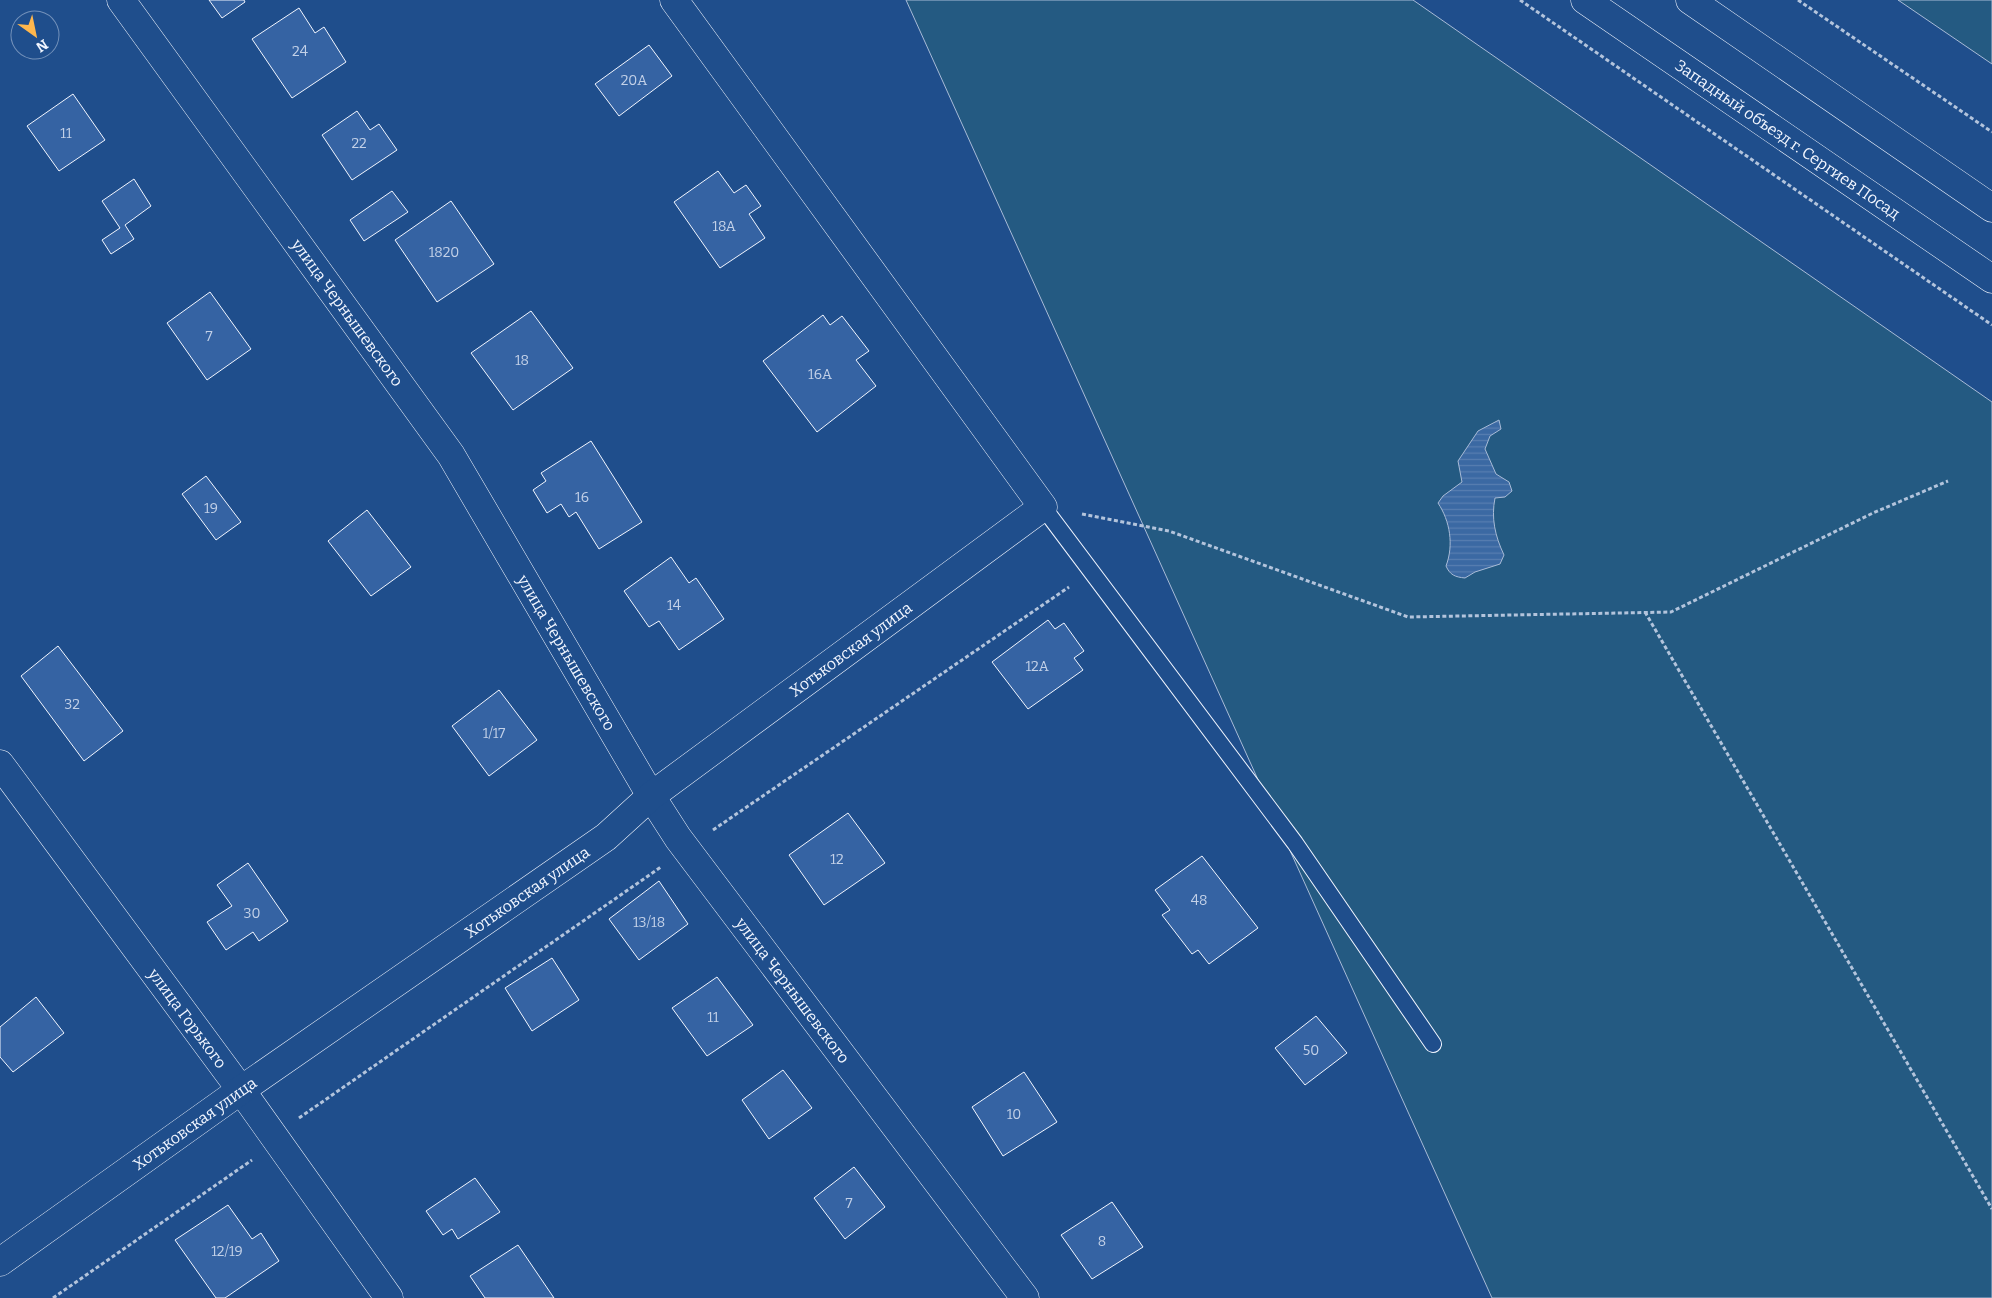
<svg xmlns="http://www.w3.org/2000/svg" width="1992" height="1298" font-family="Bitter,serif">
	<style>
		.grass { fill: #245a82; stroke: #a8bbd7 }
		.water { fill: url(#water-rules); stroke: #a8bbd7 }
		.building { fill: #3563a3; stroke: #f2f6ff }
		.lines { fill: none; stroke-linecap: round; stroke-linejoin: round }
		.lane-casing { stroke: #f2f6ff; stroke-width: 18 }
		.street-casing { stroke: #f2f6ff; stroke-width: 29 }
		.primary-casing { stroke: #f2f6ff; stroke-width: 29 }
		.path { stroke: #b3c4dc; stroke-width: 3; stroke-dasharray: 4 2.5; stroke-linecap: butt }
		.lane { stroke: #1f4e8c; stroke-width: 16 }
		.street { stroke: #1f4e8c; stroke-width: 28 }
		.primary { stroke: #1f4e8c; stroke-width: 28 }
		.labels { text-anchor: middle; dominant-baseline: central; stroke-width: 4; stroke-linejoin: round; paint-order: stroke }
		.number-label { font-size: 14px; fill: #c3d1e8 }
		.street-label { font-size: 16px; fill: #f2f6ff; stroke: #1f4e8c }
	</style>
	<defs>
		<pattern id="water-rules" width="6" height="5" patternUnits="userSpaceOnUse" patternTransform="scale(1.25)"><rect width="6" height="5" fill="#3b69a3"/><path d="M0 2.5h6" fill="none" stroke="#587fb1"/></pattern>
	</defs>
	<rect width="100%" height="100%" fill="#1f4e8c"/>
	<g class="grass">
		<path d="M906 0H1413L1992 402V1298H1492Z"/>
		<path d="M1898 0H1992V64Z"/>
	</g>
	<path class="water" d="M1499 420 1501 429 1490 436 1485 449 1496 474 1509 482 1512 491 1505 497 1495 498C1491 518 1495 536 1504 555L1500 564 1475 572 1465 578C1455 577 1450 575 1446 566 1454 545 1450 521 1438 503L1443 496 1462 482 1458 461 1478 431Z"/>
	<g class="building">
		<path d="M209 0H244L245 2 222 18Z"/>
		<path d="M299 8 315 33 324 27 346 62 292 98 252 39Z"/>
		<path d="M649 45 672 76 619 116 595 84Z"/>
		<path d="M73 94 105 140 59 171 27 126Z"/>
		<path d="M357 111 370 130 379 124 397 150 352 180 322 135Z"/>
		<path d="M718 171 734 193 746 185 761 206 749 214 765 238 720 268 674 202Z"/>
		<path d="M134 179 151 206 125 225 134 239 111 254 102 240 120 228 102 201Z"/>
		<path d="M392 191 408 212 364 241 350 220Z"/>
		<path d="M451 201 494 264 437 302 395 240Z"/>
		<path d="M210 292 251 349 207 380 167 323Z"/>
		<path d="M531 311 573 368 513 410 471 353Z"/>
		<path d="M823 315 830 325 842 316 869 351 856 360 876 386 817 432 763 361Z"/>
		<path d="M591 441 642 522 599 549 576 512 569 517 561 504 547 513 533 490 546 481 541 473Z"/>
		<path d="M206 476 241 522 216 540 182 494Z"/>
		<path d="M367 510 411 567 371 596 328 541Z"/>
		<path d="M671 557 689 583 696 578 724 619 679 650 659 621 649 627 624 591Z"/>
		<path d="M1048 620 1055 629 1064 623 1084 651 1074 658 1083 670 1028 709 992 662Z"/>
		<path d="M58 646 123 731 84 761 21 676Z"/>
		<path d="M499 690 537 740 489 776 452 726Z"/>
		<path d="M848 813 885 863 824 905 789 855Z"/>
		<path d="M1202 856 1258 928 1209 964 1198 950 1192 954 1162 915 1170 910 1155 890Z"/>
		<path d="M248 863 288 921 259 941 253 932 226 950 207 922 232 906 217 885Z"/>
		<path d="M659 881 688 924 639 960 609 919Z"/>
		<path d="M552 958 579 1000 532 1031 505 988Z"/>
		<path d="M717 977 753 1025 707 1056 672 1008Z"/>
		<path d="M36 997 64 1033 13 1072 0 1057V1027Z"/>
		<path d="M1316 1016 1347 1053 1305 1085 1275 1048Z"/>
		<path d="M783 1070 812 1108 769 1139 742 1100Z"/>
		<path d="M1024 1072 1057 1122 1003 1156 972 1107Z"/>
		<path d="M854 1167 885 1207 845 1239 814 1198Z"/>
		<path d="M475 1178 500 1212 458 1239 452 1229 443 1235 426 1211Z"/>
		<path d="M1112 1202 1143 1247 1092 1279 1061 1235Z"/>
		<path d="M228 1205 252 1239 261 1233 279 1261 225 1298H216L175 1240Z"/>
		<path d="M518 1245 554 1298H485L470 1276Z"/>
	</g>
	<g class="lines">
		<g class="lane-casing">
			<path id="lane" d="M1043 507 1295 843 1433 1044"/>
		</g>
		<g class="street-casing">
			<g id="street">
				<path id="s1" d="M121 0 451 455 651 796 678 838 1025 1298"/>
				<path id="s2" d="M0 764 241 1090 389 1298"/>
				<path id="s3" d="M0 1262 241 1090 606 837 651 796 1043 507 674 0"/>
			</g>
		</g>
		<g class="primary-casing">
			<g id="primary">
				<path id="s4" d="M1585 0 1992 279"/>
				<path d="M1690 0 1992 208"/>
			</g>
		</g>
		<g class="path">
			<path d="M1520 0 1992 325"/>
			<path d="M1798 0 1992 132"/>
			<path d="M1082 514 1169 531 1408 617 1671 612 1873 513 1948 481"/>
			<path d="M1645 612 1992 1209"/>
			<path d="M713 830 1069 587"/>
			<path d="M299 1118 661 867"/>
			<path d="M53 1298 252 1160"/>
		</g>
		<use href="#lane" class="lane"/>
		<use href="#street" class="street"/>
		<use href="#primary" class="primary"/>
	</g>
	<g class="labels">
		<g class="number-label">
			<text x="300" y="51">24</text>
			<text x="634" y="80">20А</text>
			<text x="66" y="133">11</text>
			<text x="359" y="143">22</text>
			<text x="724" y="226">18А</text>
			<text x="444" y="252">1820</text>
			<text x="209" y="336">7</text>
			<text x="522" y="360">18</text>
			<text x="820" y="374">16А</text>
			<text x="582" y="497">16</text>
			<text x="211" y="508">19</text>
			<text x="674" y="605">14</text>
			<text x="1037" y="666">12А</text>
			<text x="72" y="704">32</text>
			<text x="494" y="733">1/17</text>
			<text x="837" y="859">12</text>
			<text x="1199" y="900">48</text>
			<text x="252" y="913">30</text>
			<text x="649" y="922">13/18</text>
			<text x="713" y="1017">11</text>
			<text x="1311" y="1050">50</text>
			<text x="1014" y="1114">10</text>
			<text x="849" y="1203">7</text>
			<text x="1102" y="1241">8</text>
			<text x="227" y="1251">12/19</text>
		</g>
		<g class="street-label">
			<text stroke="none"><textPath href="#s4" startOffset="246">Западный объезд г. Сергиев Посад</textPath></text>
			<text stroke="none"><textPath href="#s1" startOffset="386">улица Чернышевского</textPath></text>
			<text stroke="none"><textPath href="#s3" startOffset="1049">Хотьковская улица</textPath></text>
			<text stroke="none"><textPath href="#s1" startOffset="791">улица Чернышевского</textPath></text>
			<text stroke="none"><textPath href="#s3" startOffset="644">Хотьковская улица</textPath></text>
			<text stroke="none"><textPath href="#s1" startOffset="1198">улица Чернышевского</textPath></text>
			<text stroke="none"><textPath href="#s2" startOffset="316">улица Горького</textPath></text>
			<text stroke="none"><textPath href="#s3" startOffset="239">Хотьковская улица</textPath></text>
		</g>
	</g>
	<g transform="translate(35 35) rotate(147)"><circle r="24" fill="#1f4e8c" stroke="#7391ba"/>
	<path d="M0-4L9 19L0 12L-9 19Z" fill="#ffb74d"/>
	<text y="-8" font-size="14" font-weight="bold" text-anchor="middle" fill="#f2f6ff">N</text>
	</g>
</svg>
